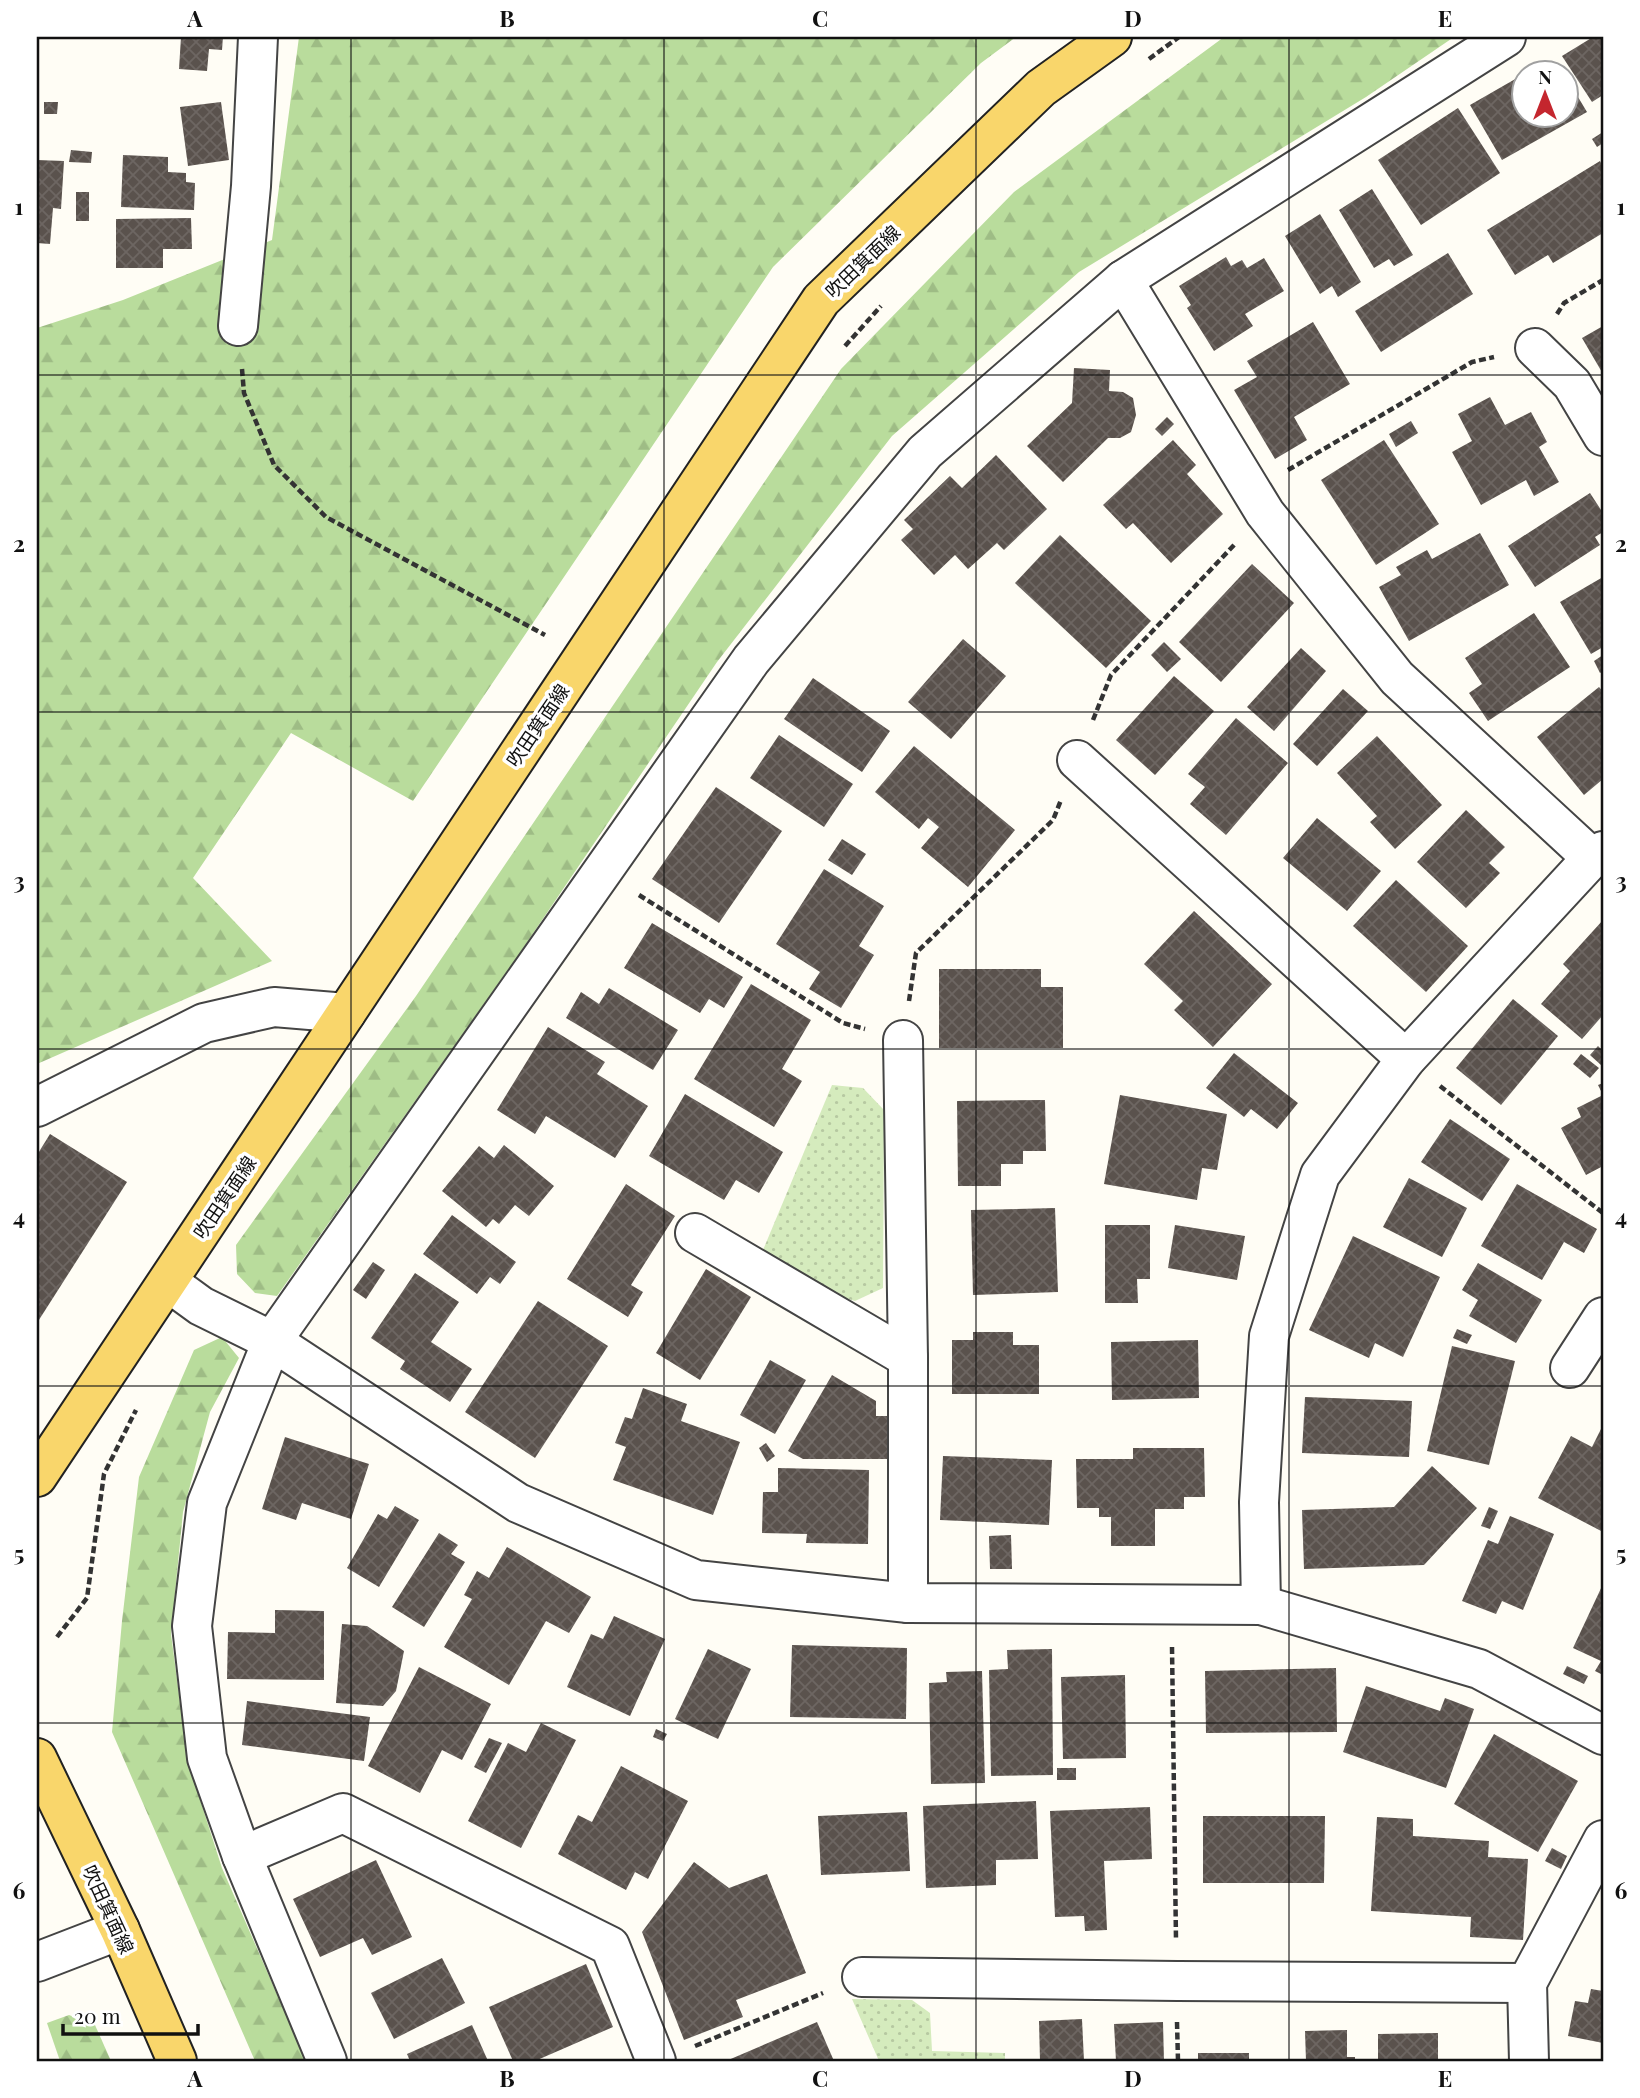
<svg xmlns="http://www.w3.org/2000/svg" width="1640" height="2098" font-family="'Playfair Display','Noto Sans JP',serif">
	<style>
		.forest { fill: url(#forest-firs) }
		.park { fill: url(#park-dots) }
		.building { fill: url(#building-cross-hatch) }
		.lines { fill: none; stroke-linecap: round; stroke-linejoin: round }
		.minor-casing { stroke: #444; stroke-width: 42 }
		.major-casing { stroke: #222; stroke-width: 42 }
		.path { stroke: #333; stroke-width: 4.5; stroke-dasharray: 7 3.5; stroke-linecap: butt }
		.minor { stroke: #fff; stroke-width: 38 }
		.major { stroke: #f9d66b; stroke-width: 38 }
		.grid { fill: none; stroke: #111; stroke-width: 2; stroke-opacity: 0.55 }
		.labels { text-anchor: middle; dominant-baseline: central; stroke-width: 7; stroke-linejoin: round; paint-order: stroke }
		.street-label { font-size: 19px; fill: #111; stroke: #fff }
		.neatline { fill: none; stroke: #111; stroke-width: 2.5 }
		.grid-label { font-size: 23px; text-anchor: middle; font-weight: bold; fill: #111 }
	</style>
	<defs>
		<pattern id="forest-firs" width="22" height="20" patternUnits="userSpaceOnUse" patternTransform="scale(1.75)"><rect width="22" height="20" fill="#b9dc9c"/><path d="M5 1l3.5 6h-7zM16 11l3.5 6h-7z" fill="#9ebc85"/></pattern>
		<pattern id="park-dots" width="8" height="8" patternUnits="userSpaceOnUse" patternTransform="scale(1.75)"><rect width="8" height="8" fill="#d5ebbd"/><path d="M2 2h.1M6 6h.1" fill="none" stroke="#b6c8a1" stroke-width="1.8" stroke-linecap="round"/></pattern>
		<pattern id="building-cross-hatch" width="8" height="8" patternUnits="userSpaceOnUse" patternTransform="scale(1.75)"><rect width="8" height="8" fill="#5a524d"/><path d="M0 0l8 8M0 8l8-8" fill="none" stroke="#6d6662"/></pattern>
	</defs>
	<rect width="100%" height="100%" fill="#fffdf5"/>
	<g class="forest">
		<path d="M299 37H1016L981 63 773 267 413 801 291 733 193 878 272 961 37 1064V328L123 300 272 240Z"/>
		<path d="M1224 37H1454L1366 97 1079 272 892 436 717 662 515 960 277 1296 255 1293 237 1274 236 1245 416 996 841 369 1014 192Z"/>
		<path d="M222 1337 239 1358 210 1412 183 1512 171 1634 188 1762 222 1868 306 2061H255L112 1732 122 1621 139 1477 194 1350Z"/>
		<path d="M69 2015 95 2025 111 2061H60L47 2023Z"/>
	</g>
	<g class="park">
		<path d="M832 1085 863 1088 884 1110 883 1288 855 1301 829 1293 763 1250Z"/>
		<path d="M852 1999 912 2000 930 2013 932 2051 1005 2053V2061H879Z"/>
	</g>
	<g class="building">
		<path d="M181 37H223L222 50 209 49 207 71 179 69Z"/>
		<path d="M1593 37H1603V95L1592 102 1562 56Z"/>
		<path d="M1543 64 1548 74H1526Z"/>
		<path d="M1524 74V116H1566V77L1587 112 1502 160 1470 105Z"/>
		<path d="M44 102H58L57 114H44Z"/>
		<path d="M221 102 229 160 188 166 180 107Z"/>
		<path d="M1458 108 1500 173 1421 225 1378 160Z"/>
		<path d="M1603 132V143L1597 147 1592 139Z"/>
		<path d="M71 150 92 152 91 163 69 162Z"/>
		<path d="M123 155 168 157V172L186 173V182L195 183 194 210 121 207Z"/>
		<path d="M37 160 64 161 61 209 53 208 50 244 37 243Z"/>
		<path d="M1600 161 1603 167V233L1553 263 1548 255 1515 275 1487 230Z"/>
		<path d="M1372 189 1413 255 1394 266 1389 259 1374 268 1339 210Z"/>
		<rect x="76" y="192" width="13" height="29"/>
		<path d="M1320 214 1361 282 1338 297 1332 286 1320 294 1285 236Z"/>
		<path d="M191 218 192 249H163V268H116V219Z"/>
		<path d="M1448 253 1473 294 1381 352 1355 311Z"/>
		<path d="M1226 257 1231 266 1242 260 1247 268 1264 258 1284 291 1245 314 1253 326 1214 351 1187 308 1191 305 1179 286Z"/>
		<path d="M1313 322 1350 384 1294 417 1307 440 1275 459 1234 390 1257 377 1247 361Z"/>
		<path d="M1603 326V374L1582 338Z"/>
		<path d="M1074 368 1110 370 1109 391 1123 392 1133 398 1136 415 1131 432 1120 438H1108L1063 482 1027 446 1072 403Z"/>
		<path d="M1490 397 1505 425 1531 412 1547 442 1539 447 1559 482 1534 496 1526 480 1481 505 1452 452 1472 441 1458 414Z"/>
		<path d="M1167 417 1174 424 1162 436 1155 429Z"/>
		<path d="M1411 421 1418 433 1396 447 1389 434Z"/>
		<path d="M1173 440 1196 465 1187 474 1223 514 1171 563 1133 523 1126 529 1103 505Z"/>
		<path d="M1384 440 1439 524 1376 565 1321 480Z"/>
		<path d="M996 455 1047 509 1004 550 997 543 968 569 955 555 934 575 901 540 913 529 904 520 950 476 962 488Z"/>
		<path d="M1590 493 1603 513V532L1595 537 1600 545 1535 587 1508 546Z"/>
		<path d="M1480 533 1509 585 1409 641 1379 587 1401 575 1396 567 1427 550 1432 559Z"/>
		<path d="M1060 535 1151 621 1106 668 1015 583Z"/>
		<path d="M1252 564 1294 603 1221 682 1179 642Z"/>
		<path d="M1603 577V647L1591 654 1560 602Z"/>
		<path d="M1534 613 1570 667 1488 721 1469 693 1482 684 1465 658Z"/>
		<path d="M963 639 1006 676 951 739 908 702Z"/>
		<path d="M1164 642 1181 659 1167 672 1151 655Z"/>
		<path d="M1301 648 1326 671 1274 731 1247 707Z"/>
		<path d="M1603 655V671L1600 673 1594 661Z"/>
		<path d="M1174 676 1214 711 1155 775 1116 740Z"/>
		<path d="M813 678 890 731 862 772 784 719Z"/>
		<path d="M1599 687 1603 692V779L1584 795 1537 737Z"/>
		<path d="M1343 689 1368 711 1317 766 1293 744Z"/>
		<path d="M1236 718 1288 763 1226 835 1190 804 1205 787 1188 774Z"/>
		<path d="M779 735 853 784 824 827 750 778Z"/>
		<path d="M1377 736 1442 805 1395 849 1370 822 1377 816 1337 773Z"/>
		<path d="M914 746 1015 830 968 887 921 848 939 827 928 818 919 829 875 792Z"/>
		<path d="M716 787 782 831 719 923 652 879Z"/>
		<path d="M1466 810 1505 847 1489 863 1500 873 1466 908 1417 862Z"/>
		<path d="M1317 818 1381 871 1347 911 1283 858Z"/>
		<path d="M842 839 866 854 852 875 828 860Z"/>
		<path d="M824 869 884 906 859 946 874 955 841 1008 809 989 820 972 776 944Z"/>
		<path d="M1396 880 1468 946 1426 992 1353 926Z"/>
		<path d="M1194 911 1272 984 1213 1047 1174 1010 1183 1001 1144 964Z"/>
		<path d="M1603 920V1015L1582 1039 1541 1004 1570 971 1563 964Z"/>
		<path d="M652 923 743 977 724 1008 709 999 700 1013 624 968Z"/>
		<path d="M939 969H1041V987H1063V1048H939Z"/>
		<path d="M751 984 811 1020 782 1069 802 1081 774 1127 694 1079Z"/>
		<path d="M609 988 678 1030 653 1070 566 1018 581 992 599 1004Z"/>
		<path d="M1513 999 1558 1036 1501 1105 1456 1068Z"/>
		<path d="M548 1027 605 1062 597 1074 648 1106 615 1158 546 1116 535 1134 497 1110Z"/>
		<path d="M1598 1046 1603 1051 1602 1066 1590 1055Z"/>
		<path d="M1234 1053 1298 1103 1277 1129 1251 1109 1244 1117 1206 1088Z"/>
		<path d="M1581 1054 1599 1068 1590 1078 1573 1064Z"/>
		<path d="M1603 1083V1166L1586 1175 1561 1128 1581 1117 1577 1108 1603 1095 1598 1085Z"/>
		<path d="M685 1094 783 1152 759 1193 736 1180 724 1200 649 1156Z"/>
		<path d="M1120 1095 1227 1114 1217 1170 1202 1168 1197 1200 1104 1184Z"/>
		<path d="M1045 1100 1046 1151H1023V1164H1001V1186H958L957 1101Z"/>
		<path d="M1450 1119 1510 1159 1482 1201 1421 1162Z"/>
		<path d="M50 1134 127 1182 37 1323V1155Z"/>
		<path d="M504 1145 554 1186 529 1216 515 1205 499 1224 493 1219 486 1227 442 1191 479 1146 494 1158Z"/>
		<path d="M1409 1178 1467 1208 1442 1257 1383 1227Z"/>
		<path d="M626 1184 675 1216 631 1285 643 1292 628 1317 567 1279Z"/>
		<path d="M1517 1184 1597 1229 1584 1253 1564 1242 1542 1280 1481 1246Z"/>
		<path d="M1055 1208 1058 1292 973 1295 971 1210Z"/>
		<path d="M452 1215 516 1262 500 1284 490 1277 477 1294 423 1254Z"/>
		<path d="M1105 1225H1150V1279H1137L1138 1303H1105Z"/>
		<path d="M1175 1225 1245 1236 1237 1280 1168 1268Z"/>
		<path d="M1353 1236 1440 1277 1403 1357 1375 1343 1369 1358 1309 1330Z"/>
		<path d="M373 1262 385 1270 366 1299 353 1290Z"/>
		<path d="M1478 1263 1542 1300 1516 1343 1469 1316 1478 1300 1462 1290Z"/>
		<path d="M706 1269 751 1297 700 1380 656 1353Z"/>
		<path d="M415 1273 459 1302 431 1342 472 1369 450 1402 400 1369 405 1361 371 1338Z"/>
		<path d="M538 1301 608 1346 535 1458 465 1412Z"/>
		<path d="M1457 1329 1472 1335 1467 1344 1453 1338Z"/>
		<path d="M973 1332H1013V1345H1039V1394H952V1340H973Z"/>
		<path d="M1198 1340 1199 1398 1112 1400 1111 1342Z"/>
		<path d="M1452 1346 1515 1361 1489 1465 1427 1451Z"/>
		<path d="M770 1360 806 1380 775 1434 740 1415Z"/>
		<path d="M832 1375 876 1401V1416H887V1459H803L788 1451Z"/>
		<path d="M643 1388 687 1404 681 1421 740 1442 713 1515 613 1480 626 1447 615 1443 625 1417 632 1419Z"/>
		<path d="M1305 1397 1412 1401 1409 1457 1302 1453Z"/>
		<path d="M1603 1425V1532L1538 1498 1571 1436 1592 1447Z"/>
		<path d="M285 1437 369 1464 351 1519 302 1503 296 1520 262 1509Z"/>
		<path d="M766 1443 775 1456 767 1462 759 1448Z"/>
		<path d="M1133 1448H1204L1205 1497H1184V1509H1155V1546H1111V1517H1099V1508H1077L1076 1459H1133Z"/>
		<path d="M943 1456 1052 1460 1049 1525 940 1520Z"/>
		<path d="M1432 1466 1477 1508 1424 1565 1304 1569 1302 1510 1394 1507Z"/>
		<path d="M778 1468 869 1470 868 1544 806 1543 807 1534 762 1533 763 1492H778Z"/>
		<path d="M395 1506 419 1520 379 1587 347 1568 378 1514 387 1519Z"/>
		<path d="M1489 1507 1498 1511 1490 1529 1481 1526Z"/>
		<path d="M1510 1516 1554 1534 1523 1610 1502 1601 1496 1614 1462 1601 1488 1540 1498 1544Z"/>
		<path d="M439 1533 458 1545 451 1554 465 1562 424 1627 392 1607Z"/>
		<path d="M1011 1535 1012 1569H990L989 1536Z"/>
		<path d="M507 1547 591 1597 569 1633 546 1621 509 1685 444 1647 472 1599 464 1595 477 1571 489 1578Z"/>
		<path d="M1603 1584V1675L1595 1671 1601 1661 1573 1648Z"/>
		<path d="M275 1610 324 1611V1680L227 1679 228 1632 275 1633Z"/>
		<path d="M614 1616 665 1639 630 1716 567 1687 591 1634 603 1639Z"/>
		<path d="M342 1624 367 1626 404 1651 396 1691 383 1706 336 1703Z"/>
		<path d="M792 1645 907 1648 906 1719 790 1717Z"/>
		<path d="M708 1649 751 1669 718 1739 675 1719Z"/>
		<path d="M1052 1649 1053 1775 991 1776 989 1670 1008 1669 1007 1650Z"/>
		<path d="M1567 1666 1588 1676 1584 1684 1563 1674Z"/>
		<path d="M419 1667 491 1704 462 1760 442 1750 420 1793 368 1766Z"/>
		<path d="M1336 1668 1337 1732 1206 1733 1205 1671Z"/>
		<path d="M982 1671 985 1783 931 1784 929 1683 947 1682 946 1672Z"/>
		<path d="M1125 1675 1126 1758 1063 1759 1061 1677Z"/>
		<path d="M1366 1686 1440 1711 1445 1698 1474 1709 1446 1788 1343 1752Z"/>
		<path d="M247 1701 370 1717 364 1761 242 1745Z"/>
		<path d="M541 1723 576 1740 521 1848 468 1821 508 1743 526 1752Z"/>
		<path d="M656 1729 667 1734 663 1741 653 1737Z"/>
		<path d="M1494 1734 1578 1781 1538 1852 1454 1804Z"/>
		<path d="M489 1738 502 1743 486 1773 474 1767Z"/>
		<path d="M621 1766 688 1801 648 1879 635 1872 626 1890 558 1854 578 1815 592 1822Z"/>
		<rect x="1057" y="1768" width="19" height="12"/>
		<path d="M1036 1801 1038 1859 996 1860V1885L926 1888 923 1806Z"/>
		<path d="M1150 1807 1152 1859 1104 1861 1107 1930 1085 1931 1084 1916 1055 1917 1050 1811Z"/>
		<path d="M907 1812 910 1871 821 1875 818 1816Z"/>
		<path d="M1203 1816H1325L1324 1883H1203Z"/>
		<path d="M1377 1817 1413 1819V1836L1489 1841 1488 1857 1528 1859 1523 1940 1470 1937 1471 1917 1371 1911Z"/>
		<path d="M1552 1848 1567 1856 1561 1869 1545 1861Z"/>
		<path d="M376 1860 412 1937 372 1955 363 1938 320 1957 293 1899Z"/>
		<path d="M694 1862 729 1888 767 1874 806 1973 736 2000 743 2017 684 2040 642 1932Z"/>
		<path d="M442 1958 465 2003 394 2039 371 1993Z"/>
		<path d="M586 1964 613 2027 535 2061H513L489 2007Z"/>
		<path d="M1591 1989 1603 1991V2043L1568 2036 1575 2001 1588 2003Z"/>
		<path d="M1082 2019 1084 2061H1040L1039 2021Z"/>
		<path d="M817 2022 834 2061H726Z"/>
		<path d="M1163 2022 1164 2061H1116L1114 2024Z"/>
		<path d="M472 2025 488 2061H410L407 2054Z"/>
		<path d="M1347 2030V2057H1355V2061H1306L1305 2031Z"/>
		<path d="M1438 2033V2061H1378V2034Z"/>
		<rect x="1198" y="2053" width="51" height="8"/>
	</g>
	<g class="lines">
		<g class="minor-casing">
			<g id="minor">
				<path d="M1123 280 1265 513 1397 678 1592 858"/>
				<path d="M238 326 251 186 258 37"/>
				<path d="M1535 348 1572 384 1603 436"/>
				<path d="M1077 760 1406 1059"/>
				<path d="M903 1040 908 1358V1603"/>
				<path d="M37 1107 204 1023 274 1007 346 1013"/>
				<path d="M695 1233 908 1358"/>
				<path d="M168 1282 201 1306 272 1341 518 1503 696 1580 908 1603 1261 1605 1479 1669 1603 1735"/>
				<path d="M1570 1368 1603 1317"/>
				<path d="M1261 1605 1259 1502 1269 1336 1320 1175 1406 1059 1592 858 1603 851"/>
				<path d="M242 1856 343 1813 610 1946 656 2061"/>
				<path d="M37 1962 120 1930"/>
				<path d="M862 1977 1177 1981 1527 1983"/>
				<path d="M327 2061 242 1856 207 1758 192 1626 207 1503 272 1341 751 660 925 452 1123 280 1506 37"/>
				<path d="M1529 2061 1527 1983 1603 1840"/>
			</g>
		</g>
		<g class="major-casing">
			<g id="major">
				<path d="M37 1477 821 300 1041 88 1112 37"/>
				<path d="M37 1758 120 1930 177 2061"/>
			</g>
		</g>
		<g class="path">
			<path d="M1149 59 1179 37"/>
			<path d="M1557 314 1564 303 1603 280"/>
			<path d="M845 346 881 306"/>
			<path d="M242 369 244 393 274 465 326 517 545 635"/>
			<path d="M1288 470 1472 362 1494 357"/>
			<path d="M1093 720 1111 675 1235 544"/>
			<path d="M639 895 843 1023 865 1029"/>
			<path d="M909 1001 916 953 1053 820 1061 800"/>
			<path d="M1440 1086 1603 1213"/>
			<path d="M57 1637 87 1598 104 1474 136 1410"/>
			<path d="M1172 1647 1176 1940"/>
			<path d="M1177 2022 1178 2061"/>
			<path d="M695 2046 823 1993"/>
		</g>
		<use href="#minor" class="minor"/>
		<use href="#major" class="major"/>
	</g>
	<path class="grid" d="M351 37V2061M664 37V2061M976 37V2061M1289 37V2061M37 375H1603M37 712H1603M37 1049H1603M37 1386H1603M37 1723H1603"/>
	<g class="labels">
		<g class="street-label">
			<text transform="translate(862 261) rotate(-44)">吹田箕面線</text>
			<text transform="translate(537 725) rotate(-56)">吹田箕面線</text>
			<text transform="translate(224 1197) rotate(-56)">吹田箕面線</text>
			<text transform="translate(109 1909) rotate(65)">吹田箕面線</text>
		</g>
	</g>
	<rect width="1640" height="2098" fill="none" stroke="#ffffff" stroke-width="77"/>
	<g transform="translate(1545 94)"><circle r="33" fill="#ffffff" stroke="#a0a0a0" stroke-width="2"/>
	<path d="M0-5L12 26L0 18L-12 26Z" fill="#c4262e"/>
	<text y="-10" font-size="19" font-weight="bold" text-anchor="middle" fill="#111111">N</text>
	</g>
	<path d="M63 2024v10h135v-10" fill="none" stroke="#111111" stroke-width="3.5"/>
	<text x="74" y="2024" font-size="21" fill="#111111" stroke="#ffffff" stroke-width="5" paint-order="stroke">20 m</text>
	<rect x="38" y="38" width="1564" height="2022" class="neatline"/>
	<g class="grid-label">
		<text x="195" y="27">A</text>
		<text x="507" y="27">B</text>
		<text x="820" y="27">C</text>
		<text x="1133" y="27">D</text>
		<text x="1445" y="27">E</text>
		<text x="19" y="215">1</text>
		<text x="1621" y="215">1</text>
		<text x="19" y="552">2</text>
		<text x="1621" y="552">2</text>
		<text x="19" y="889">3</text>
		<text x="1621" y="889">3</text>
		<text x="19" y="1225">4</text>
		<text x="1621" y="1225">4</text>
		<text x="19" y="1562">5</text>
		<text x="1621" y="1562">5</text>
		<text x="19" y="1899">6</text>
		<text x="1621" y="1899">6</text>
		<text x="195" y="2087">A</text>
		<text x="507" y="2087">B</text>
		<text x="820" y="2087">C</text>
		<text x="1133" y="2087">D</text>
		<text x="1445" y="2087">E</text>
	</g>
</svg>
